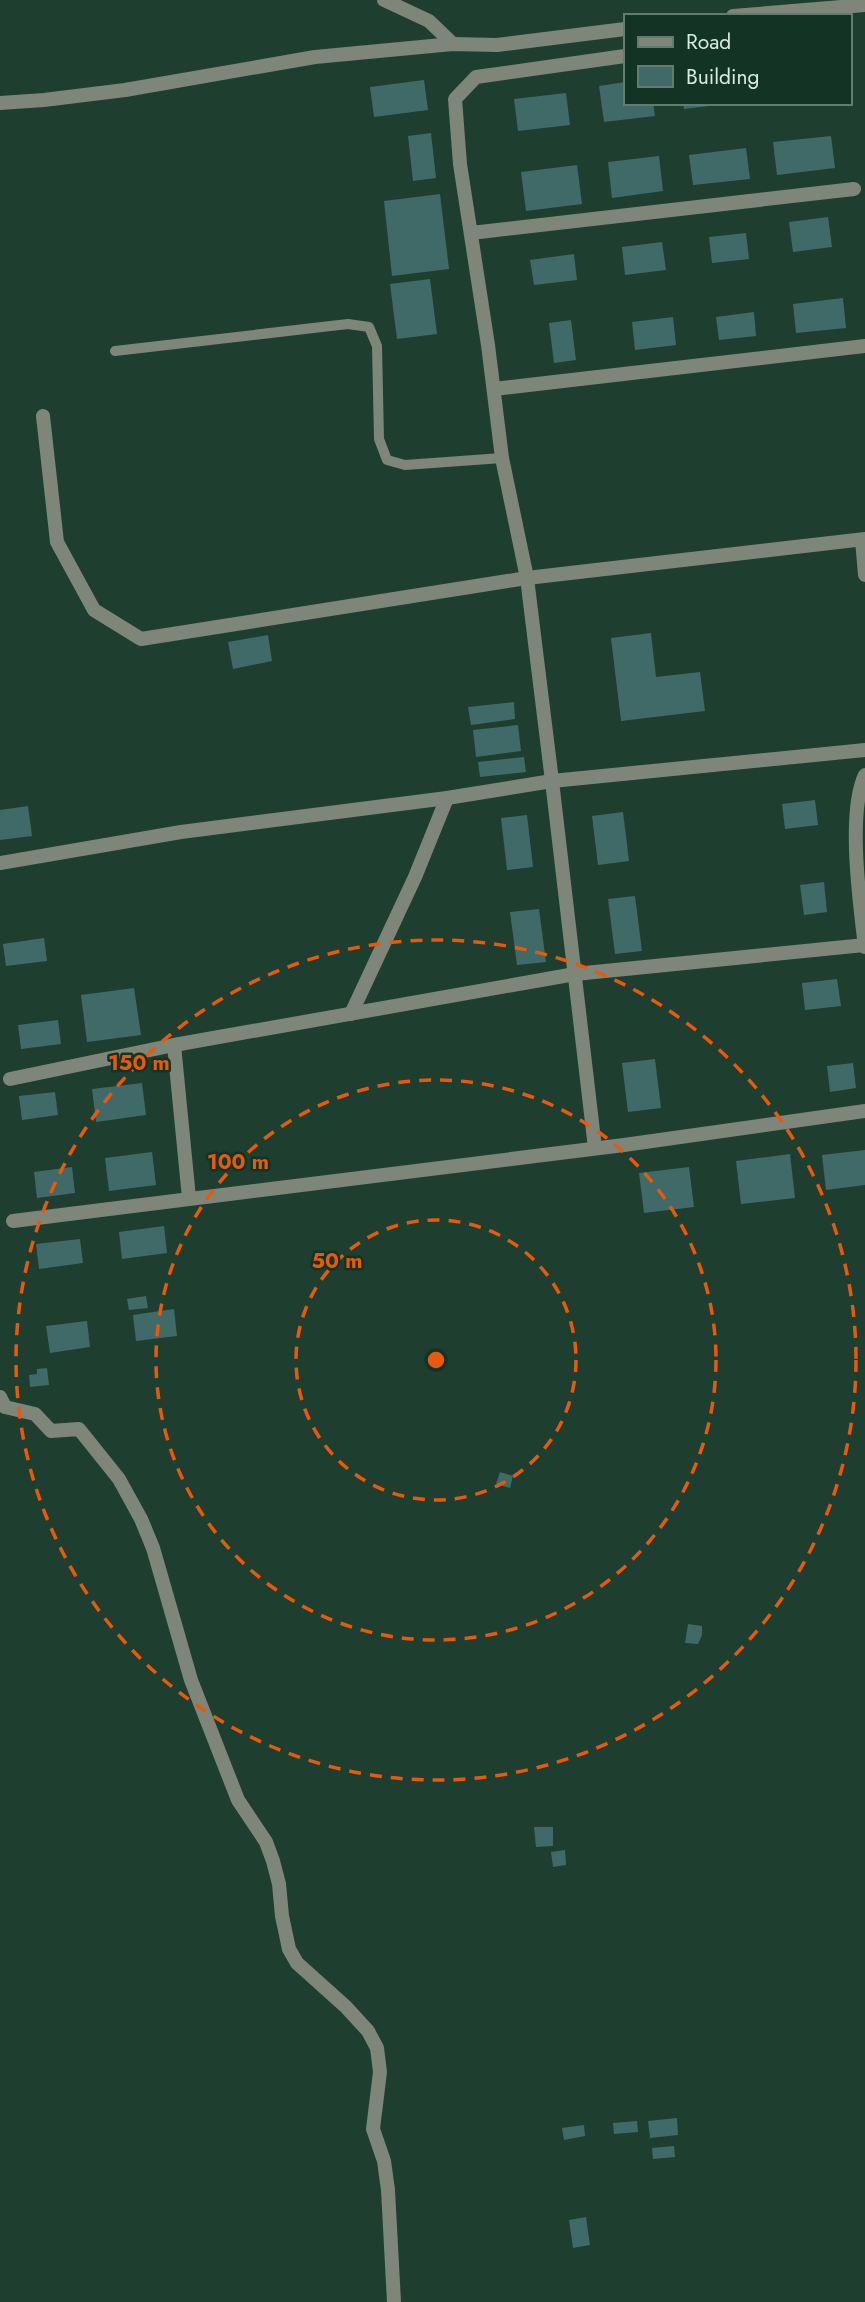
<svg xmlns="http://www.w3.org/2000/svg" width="865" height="2302" font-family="Jost,sans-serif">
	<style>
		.building { fill: #406a67 }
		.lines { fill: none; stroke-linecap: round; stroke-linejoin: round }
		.service { stroke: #7e8679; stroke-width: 10 }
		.minor { stroke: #7e8679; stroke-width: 14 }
		.ring { fill: none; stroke: #e8590c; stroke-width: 3.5; stroke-dasharray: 12 9 }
		.centre { fill: #e8590c; stroke: #133425; stroke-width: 3.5 }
		.ring-label { font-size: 21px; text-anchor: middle; font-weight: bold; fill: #e8590c; stroke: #133425; stroke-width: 5; stroke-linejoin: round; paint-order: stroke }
	</style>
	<rect width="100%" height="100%" fill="#1e3e2f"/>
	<g class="building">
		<path d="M424 80 428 110 374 117 370 87Z"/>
		<path d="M625 82V103H653L655 116 604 122 599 86Z"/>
		<path d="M566 93 570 125 518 131 514 99Z"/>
		<path d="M683 103H718V105L684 109Z"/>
		<path d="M431 133 436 178 413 181 408 136Z"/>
		<path d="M831 136 835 168 777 175 773 142Z"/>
		<path d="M746 148 750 179 693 185 689 155Z"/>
		<path d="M659 156 663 191 612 198 608 162Z"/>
		<path d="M577 165 582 204 526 211 521 172Z"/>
		<path d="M440 194 449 269 392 276 384 201Z"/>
		<path d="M828 217 832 247 793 252 789 222Z"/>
		<path d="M746 233 749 259 712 263 709 237Z"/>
		<path d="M662 242 666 270 625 275 622 247Z"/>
		<path d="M574 254 577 280 534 285 530 260Z"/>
		<path d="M430 279 437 334 397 339 390 284Z"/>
		<path d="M843 298 846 328 796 333 793 304Z"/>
		<path d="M754 312 756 336 719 340 716 317Z"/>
		<path d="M673 317 676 345 635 350 632 322Z"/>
		<path d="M571 320 576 360 554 363 549 323Z"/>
		<path d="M651 633 656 677 700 672 705 711 621 721 611 638Z"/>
		<path d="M268 635 272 661 233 669 228 642Z"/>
		<path d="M514 702 515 719 471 725 468 707Z"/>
		<path d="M518 725 521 751 476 757 473 730Z"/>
		<path d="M524 757 526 772 480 777 478 762Z"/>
		<path d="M815 800 818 825 785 829 782 804Z"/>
		<path d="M28 806 32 836 0 840V810Z"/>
		<path d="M623 812 629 861 598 865 592 816Z"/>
		<path d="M527 815 533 867 507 870 501 818Z"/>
		<path d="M824 882 827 912 804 915 800 885Z"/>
		<path d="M635 896 642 951 615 954 608 899Z"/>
		<path d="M539 909 546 962 517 965 510 912Z"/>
		<path d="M44 938 47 961 6 966 3 944Z"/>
		<path d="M837 979 841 1006 805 1010 802 983Z"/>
		<path d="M134 988 141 1035 87 1042 81 995Z"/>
		<path d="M58 1020 61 1044 21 1049 18 1025Z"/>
		<path d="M655 1059 661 1108 628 1112 622 1063Z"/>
		<path d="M853 1063 856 1088 830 1092 827 1066Z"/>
		<path d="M142 1083 146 1115 96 1122 92 1089Z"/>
		<path d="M55 1092 58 1115 22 1120 19 1096Z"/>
		<path d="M865 1150V1185L826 1190 822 1155Z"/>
		<path d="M152 1152 156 1185 109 1191 105 1158Z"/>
		<path d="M790 1154 795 1198 741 1204 736 1161Z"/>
		<path d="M72 1167 75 1193 37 1198 34 1172Z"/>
		<path d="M689 1167 694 1207 644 1213 639 1173Z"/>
		<path d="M164 1226 167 1253 122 1259 119 1232Z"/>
		<path d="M80 1239 83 1263 39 1269 36 1244Z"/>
		<path d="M146 1296 148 1308 129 1310 127 1299Z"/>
		<path d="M174 1309 177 1336 136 1341 133 1315Z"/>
		<path d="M87 1321 90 1347 50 1353 46 1326Z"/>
		<path d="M47 1368 49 1385 30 1387 29 1375 37 1374V1369Z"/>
		<path d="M500 1472 513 1476 510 1488 496 1484Z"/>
		<path d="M688 1624 702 1626V1635L698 1644 685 1643Z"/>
		<path d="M534 1827H553V1846L536 1847Z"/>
		<path d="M565 1850 566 1865 553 1867 551 1852Z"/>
		<path d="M677 2118 678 2135 650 2138 648 2121Z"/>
		<path d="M637 2121 638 2132 614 2134 613 2123Z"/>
		<path d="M584 2125 585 2136 564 2140 562 2128Z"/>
		<path d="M674 2146 675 2157 653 2159 652 2148Z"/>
		<path d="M586 2217 590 2245 573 2248 569 2220Z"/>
	</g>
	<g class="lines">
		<path class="service" d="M115 351 348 324 369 327 377 346 379 439 387 460 405 465 502 458"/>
		<g class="minor">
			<path d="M384 0 429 21 453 44"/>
			<path d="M733 16 865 5"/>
			<path d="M0 103 44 100 125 90 315 57 453 44 497 45 625 29"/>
			<path d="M471 233 854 189"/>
			<path d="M494 389 865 346"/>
			<path d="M43 416 57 542 94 610 141 639 527 578 865 539"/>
			<path d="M862 540 865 575"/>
			<path d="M865 775C847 813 860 904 865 947"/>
			<path d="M0 863 181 832 447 798 552 781 865 750"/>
			<path d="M351 1014 415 877 447 798"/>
			<path d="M174 1045 189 1198"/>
			<path d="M10 1079 174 1045 575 974 865 945"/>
			<path d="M595 1148 552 781 527 578 502 458 488 345 460 164 455 99 476 77 625 56"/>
			<path d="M13 1221 624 1145 865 1111"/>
			<path d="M0 1397 5 1407 35 1414 51 1431 79 1429 119 1479 141 1519 153 1548 191 1680 238 1800 266 1842 273 1861 279 1884 282 1916 289 1949 297 1963 346 2007 368 2031 377 2048 380 2072 373 2129 384 2161 388 2190 394 2302"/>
		</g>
	</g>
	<g class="ring">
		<circle cx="436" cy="1360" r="140"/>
		<circle cx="436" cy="1360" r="280"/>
		<circle cx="436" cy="1360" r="420"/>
	</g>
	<circle cx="436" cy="1360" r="10" class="centre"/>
	<g class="ring-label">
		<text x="139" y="1070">150 m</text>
		<text x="238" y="1169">100 m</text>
		<text x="337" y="1268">50 m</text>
	</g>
	<rect x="624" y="14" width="228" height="91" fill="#133425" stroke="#627d70" stroke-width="2"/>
	<rect x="638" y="37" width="35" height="10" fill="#7e8679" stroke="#627d70" stroke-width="2"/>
	<text x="686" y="49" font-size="21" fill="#d9ebe1">Road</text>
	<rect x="638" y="66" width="35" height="21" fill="#406a67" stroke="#627d70" stroke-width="2"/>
	<text x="686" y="84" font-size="21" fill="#d9ebe1">Building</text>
</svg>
